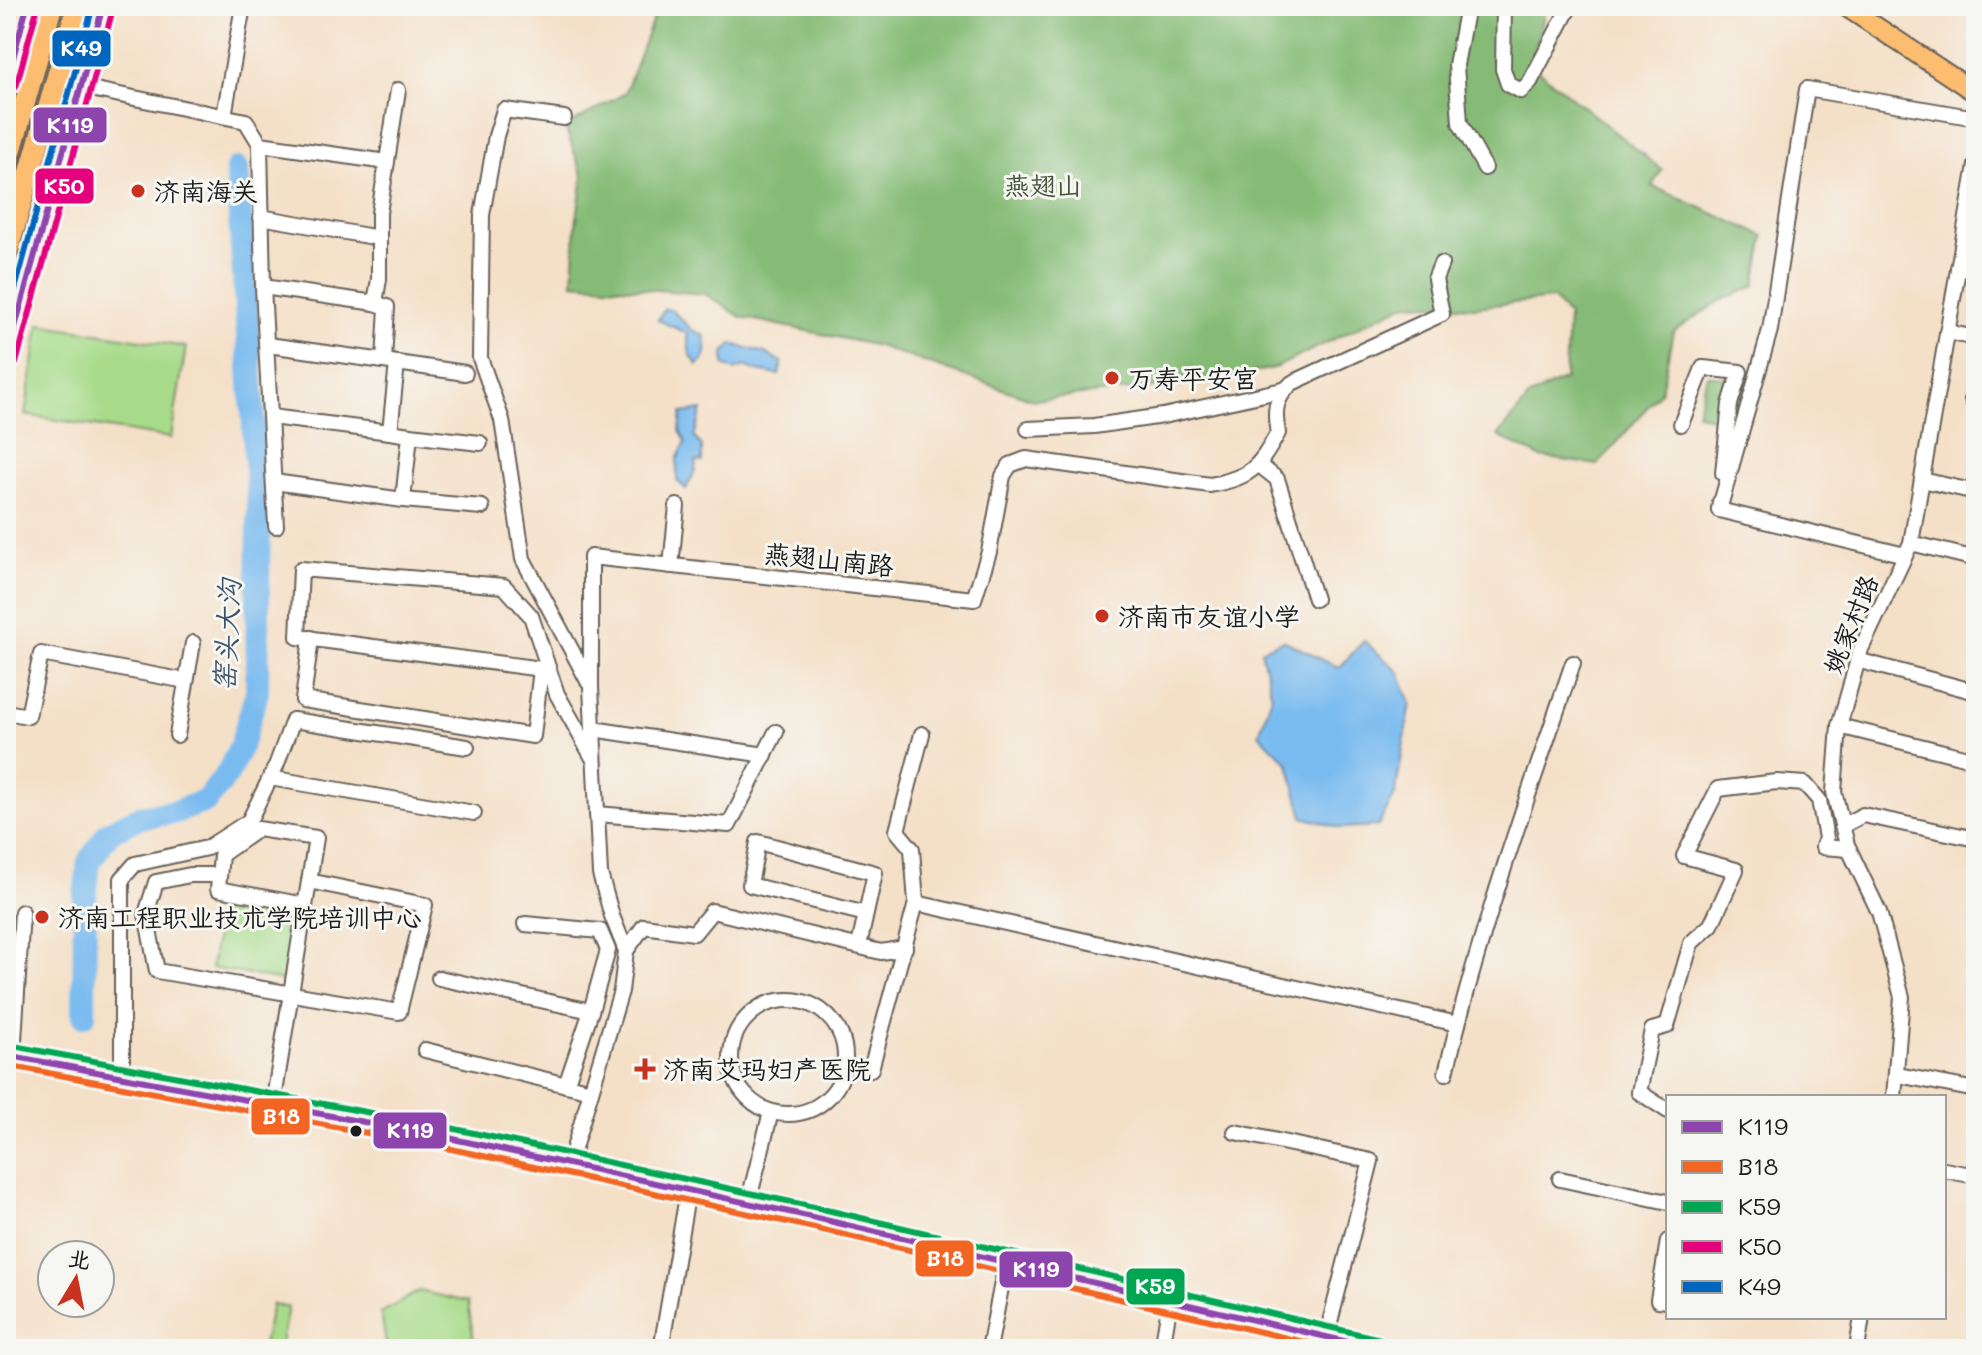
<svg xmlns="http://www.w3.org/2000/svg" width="1982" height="1355" font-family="Mali,'LXGW WenKai TC',sans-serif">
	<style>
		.green { fill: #a7db8a; stroke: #627c53; stroke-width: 2 }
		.forest { fill: #85bb76; stroke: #506c49; stroke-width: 2 }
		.water { fill: #7abbef; stroke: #4b6c86; stroke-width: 2 }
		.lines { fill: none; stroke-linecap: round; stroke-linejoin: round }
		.river { stroke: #7abbef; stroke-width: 24 }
		.minor-casing { stroke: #686158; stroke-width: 18 }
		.major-casing { stroke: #686158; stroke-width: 22 }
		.highway-casing { stroke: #686158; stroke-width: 24 }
		.minor { stroke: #fff; stroke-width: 14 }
		.major { stroke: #fcbd6f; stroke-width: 18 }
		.highway { stroke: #fcbd6f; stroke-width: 20 }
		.bus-1-casing { stroke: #f6f6f2; stroke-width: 12 }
		.bus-2-casing { stroke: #f6f6f2; stroke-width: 12 }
		.bus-3-casing { stroke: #f6f6f2; stroke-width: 12 }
		.bus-4-casing { stroke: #f6f6f2; stroke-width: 12 }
		.bus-5-casing { stroke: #f6f6f2; stroke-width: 12 }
		.bus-1 { stroke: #8e44ad; stroke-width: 6 }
		.bus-2 { stroke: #f26522; stroke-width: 6 }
		.bus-3 { stroke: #00a651; stroke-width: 6 }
		.bus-4 { stroke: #e5007d; stroke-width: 6 }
		.bus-5 { stroke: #0065bd; stroke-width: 6 }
		.poi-dot { fill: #c8321e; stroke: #f6f6f2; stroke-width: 3 }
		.bus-dot { fill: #1c1c1c; stroke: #f6f6f2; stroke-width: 3 }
		.labels { text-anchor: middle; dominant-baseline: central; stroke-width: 6; stroke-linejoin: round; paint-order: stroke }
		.park-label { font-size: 26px; fill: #46553d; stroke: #f6f6f2 }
		.poi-label { font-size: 26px; fill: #1c1c1c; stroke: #f6f6f2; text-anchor: start }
		.street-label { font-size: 26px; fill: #1c1c1c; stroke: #f6f6f2 }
		.water-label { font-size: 28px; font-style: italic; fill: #3d5466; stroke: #f6f6f2 }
		.line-badge { stroke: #f6f6f2; stroke-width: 3 }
		.badge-label { font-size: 22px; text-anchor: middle; font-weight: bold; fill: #fff }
	</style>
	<rect width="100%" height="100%" fill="#f6f6f2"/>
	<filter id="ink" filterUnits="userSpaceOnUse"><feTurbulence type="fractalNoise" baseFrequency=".0125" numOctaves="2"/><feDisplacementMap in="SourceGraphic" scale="16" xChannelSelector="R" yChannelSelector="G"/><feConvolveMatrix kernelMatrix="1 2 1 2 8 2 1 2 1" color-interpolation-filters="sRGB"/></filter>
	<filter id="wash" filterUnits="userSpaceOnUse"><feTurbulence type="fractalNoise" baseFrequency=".006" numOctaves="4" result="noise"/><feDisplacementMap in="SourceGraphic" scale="32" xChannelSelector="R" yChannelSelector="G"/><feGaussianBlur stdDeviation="1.8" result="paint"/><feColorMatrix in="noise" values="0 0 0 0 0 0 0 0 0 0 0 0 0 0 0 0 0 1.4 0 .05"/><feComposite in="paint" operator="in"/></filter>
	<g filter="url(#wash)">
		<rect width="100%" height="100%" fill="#f4e0c7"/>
		<g class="green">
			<path d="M39 324 186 347 171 438 25 415Z"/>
			<path d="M222 901 297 914 285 981 211 968Z"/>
			<path d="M419 1291 468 1302 475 1349H387L381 1313Z"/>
			<path d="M272 1304 288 1307 280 1349H262Z"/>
		</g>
		<g class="forest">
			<path d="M658 6H1546L1541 29 1529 63 1662 170 1652 186 1764 236 1755 286 1720 301 1673 332 1661 391 1598 465 1540 457 1498 436 1530 396 1565 379 1568 316 1553 299 1474 307 1407 303 1277 367 1217 381 1034 400 878 346 741 317 705 294 573 283 576 225 583 176 565 127 625 93Z"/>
			<path d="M1707 375 1734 379 1723 422 1697 413Z"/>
		</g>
		<g class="water">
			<path d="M664 309 672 310 692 330 704 335C707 348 709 355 698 365L690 355 687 333 658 320Z"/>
			<path d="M732 344 765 353 782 362 779 375 757 371 745 366 734 370 724 365V353Z"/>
			<path d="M702 410 694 437 702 446V462L696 461 695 471 686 489 677 481V459L686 442 680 431 682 413Z"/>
			<path d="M1283 640 1339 668 1364 641 1399 672 1411 703 1395 794 1378 826 1340 828 1303 817 1289 764 1259 734 1272 696 1261 650Z"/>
		</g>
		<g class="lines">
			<path class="river" d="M84 1015 85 897 89 862 109 832 140 817 175 812 206 801 228 773 242 743 257 692 259 505 237 169"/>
		</g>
	</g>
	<g filter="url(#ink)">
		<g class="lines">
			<g class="minor-casing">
				<g id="minor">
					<path d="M1467 6 1456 65 1460 123 1485 168"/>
					<path d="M1504 6 1503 69 1508 84 1521 91 1530 82 1570 6"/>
					<path d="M81 87 246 121 260 144 387 162"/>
					<path d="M398 90 379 213V279L375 303 387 307 384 361 397 363 390 432 410 435 403 500"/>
					<path d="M224 116 243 6"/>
					<path d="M564 118 504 110 496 136 482 215 480 358 502 420 523 559 589 683"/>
					<path d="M260 144 263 287 276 526"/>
					<path d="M261 217 379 238"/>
					<path d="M1958 268 1976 271"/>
					<path d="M263 287 375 303"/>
					<path d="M1947 332 1976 338"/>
					<path d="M268 345 384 361"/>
					<path d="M397 363 465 373"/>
					<path d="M1976 373 1972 399 1976 409"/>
					<path d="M271 417 390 432"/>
					<path d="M1681 424 1703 368 1740 372 1730 404 1723 473"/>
					<path d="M1028 429 1094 426 1163 416 1283 390"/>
					<path d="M410 435 480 443"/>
					<path d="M1258 464 1277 479 1315 599"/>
					<path d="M1922 480 1976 492"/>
					<path d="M274 482 403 500 482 507"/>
					<path d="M1720 502 1719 510 1905 555"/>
					<path d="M1719 510 1770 330 1807 89 1976 118"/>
					<path d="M1911 543 1976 559"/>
					<path d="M671 566 677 506"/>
					<path d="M311 638 303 700 533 736 541 669"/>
					<path d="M1857 660 1976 692"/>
					<path d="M549 670 298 637 301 569 504 586 531 616 557 694 593 758"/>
					<path d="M6 712 28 716 41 654 186 681"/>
					<path d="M1839 726 1976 760"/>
					<path d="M593 729 765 755"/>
					<path d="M177 735 193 643"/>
					<path d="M270 778 474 813"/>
					<path d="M597 814 729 825 776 732"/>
					<path d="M1842 826 1863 815 1976 839"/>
					<path d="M219 875H190L156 882 146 914 157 971 399 1012 425 905 309 881"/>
					<path d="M916 903 912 849 897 831 922 734"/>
					<path d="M525 924 600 931 608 950 591 1011"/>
					<path d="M860 941 875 873 758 842 750 885 866 914"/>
					<path d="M626 951 644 926 694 933 712 911 881 952 905 948"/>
					<path d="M439 978 591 1011 566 1085"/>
					<circle cx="788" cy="1057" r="57"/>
					<path d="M425 1050 591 1091"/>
					<path d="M13 1056 22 912"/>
					<path d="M871 1069 916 903 1458 1024"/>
					<path d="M1446 1073C1478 934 1527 799 1573 663"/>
					<path d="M1898 1075 1976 1090"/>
					<path d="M122 1077V879L135 864 207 848 249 821 276 766 293 720 467 747"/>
					<path d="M1894 1097 1902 997 1879 912 1847 845 1834 792 1839 726 1861 649 1911 543 1976 165"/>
					<path d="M273 1105 316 838 258 829 221 855 218 889 305 905"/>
					<path d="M1668 1111 1639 1092 1652 1030 1667 1026 1691 943 1711 925 1736 870 1684 856 1718 789 1777 782 1805 784 1819 800 1826 838 1823 847 1849 849"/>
					<path d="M1235 1132 1371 1161 1327 1334"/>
					<path d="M569 1165 621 991 626 951 612 916 600 874 591 687V557L974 599 989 552 1003 476 1010 465 1026 459 1210 485C1251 477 1258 469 1278 433 1274 412 1274 399 1292 383L1442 314 1435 279 1441 264"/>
					<path d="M1944 1170 1976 1176"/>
					<path d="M1560 1179 1668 1202"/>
					<path d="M748 1203 771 1112"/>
					<path d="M1668 1241 1658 1300 1668 1301"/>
					<path d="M661 1349 688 1190"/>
					<path d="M989 1349 1006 1262"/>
					<path d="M1162 1349 1170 1301"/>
					<path d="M1857 1349 1862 1317"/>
				</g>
			</g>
			<g class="major-casing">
				<g id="major">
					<path d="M1845 6 1976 93"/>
					<path d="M6 1055 444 1137 812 1217 1378 1349"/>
				</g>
			</g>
			<g class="highway-casing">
				<g id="highway">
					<path d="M6 84 27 6"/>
					<path d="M6 170 52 6"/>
					<path d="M6 257 77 6"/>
					<path d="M6 360 103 6"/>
				</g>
			</g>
			<use href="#minor" class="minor"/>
			<use href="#major" class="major"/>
			<use href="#highway" class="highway"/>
			<g class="bus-1-casing">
				<g id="bus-1">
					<path d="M6 84 27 6"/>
					<path d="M6 360 103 6"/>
					<path d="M6 1055 444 1137 812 1217 1378 1349"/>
				</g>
			</g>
			<g class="bus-2-casing">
				<path id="bus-2" d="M6 1065 442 1147 810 1227 1334 1349"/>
			</g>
			<g class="bus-3-casing">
				<path id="bus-3" d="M8 1045 446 1127 814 1207 1380 1339"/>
			</g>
			<g class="bus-4-casing">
				<g id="bus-4">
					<path d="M16 87 37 9"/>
					<path d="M16 363 113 9"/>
				</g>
			</g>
			<g class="bus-5-casing">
				<path id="bus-5" d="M6 322 93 6"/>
			</g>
			<use href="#bus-1" class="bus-1"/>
			<use href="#bus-2" class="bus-2"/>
			<use href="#bus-3" class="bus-3"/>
			<use href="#bus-4" class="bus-4"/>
			<use href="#bus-5" class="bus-5"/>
		</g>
	</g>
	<g class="poi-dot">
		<circle cx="138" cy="191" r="8"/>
		<circle cx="1112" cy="378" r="8"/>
		<circle cx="1102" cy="616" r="8"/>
		<circle cx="42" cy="917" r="8"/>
		<path d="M641 1057h8v8h8v8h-8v8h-8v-8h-8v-8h8z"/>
	</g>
	<circle class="bus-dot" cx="356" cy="1131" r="7"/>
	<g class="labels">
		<g class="park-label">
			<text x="1043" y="185">燕翅山</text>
		</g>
		<g class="poi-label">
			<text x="154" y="191">济南海关</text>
			<text x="1128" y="378">万寿平安宫</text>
			<text x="1118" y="616">济南市友谊小学</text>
			<text x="58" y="917">济南工程职业技术学院培训中心</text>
			<text x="663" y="1069">济南艾玛妇产医院</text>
		</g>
		<g class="street-label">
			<text transform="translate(829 559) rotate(6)">燕翅山南路</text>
			<text transform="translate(1850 624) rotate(-68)">姚家村路</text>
		</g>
		<g class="water-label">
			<text transform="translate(226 635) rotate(-87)">窑头大沟</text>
		</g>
	</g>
	<g class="line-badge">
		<rect x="51" y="29" width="61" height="39" rx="8" fill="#0065bd"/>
		<rect x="32" y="106" width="76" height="38" rx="8" fill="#8e44ad"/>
		<rect x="34" y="167" width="61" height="38" rx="8" fill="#e5007d"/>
		<rect x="250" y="1097" width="61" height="39" rx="8" fill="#f26522"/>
		<rect x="372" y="1111" width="76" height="39" rx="8" fill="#8e44ad"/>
		<rect x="914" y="1239" width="61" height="39" rx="8" fill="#f26522"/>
		<rect x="998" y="1250" width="76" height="39" rx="8" fill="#8e44ad"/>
		<rect x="1125" y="1267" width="61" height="39" rx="8" fill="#00a651"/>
	</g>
	<g class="badge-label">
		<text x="81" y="56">K49</text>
		<text x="70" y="133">K119</text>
		<text x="64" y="194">K50</text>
		<text x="281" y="1124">B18</text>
		<text x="410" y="1138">K119</text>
		<text x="945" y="1266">B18</text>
		<text x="1036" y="1277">K119</text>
		<text x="1155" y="1294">K59</text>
	</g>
	<rect width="1982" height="1355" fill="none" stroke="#f6f6f2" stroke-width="32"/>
	<rect x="1666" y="1095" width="280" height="224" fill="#f6f6f2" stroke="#9f9f9c" stroke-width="2"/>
	<rect x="1682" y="1121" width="40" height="12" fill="#8e44ad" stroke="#9f9f9c" stroke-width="2"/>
	<text x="1738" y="1135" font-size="24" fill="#1c1c1c">K119</text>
	<rect x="1682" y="1161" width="40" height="12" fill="#f26522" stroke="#9f9f9c" stroke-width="2"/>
	<text x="1738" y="1175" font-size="24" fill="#1c1c1c">B18</text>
	<rect x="1682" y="1201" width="40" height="12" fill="#00a651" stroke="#9f9f9c" stroke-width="2"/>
	<text x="1738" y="1215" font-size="24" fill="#1c1c1c">K59</text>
	<rect x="1682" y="1241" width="40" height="12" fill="#e5007d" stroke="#9f9f9c" stroke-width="2"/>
	<text x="1738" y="1255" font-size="24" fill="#1c1c1c">K50</text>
	<rect x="1682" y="1281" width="40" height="12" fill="#0065bd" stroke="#9f9f9c" stroke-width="2"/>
	<text x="1738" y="1295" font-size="24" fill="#1c1c1c">K49</text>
	<g transform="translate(76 1279) rotate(10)"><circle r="38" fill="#f6f6f2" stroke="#9f9f9c" stroke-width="2"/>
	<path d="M0-6L14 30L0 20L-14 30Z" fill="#c8321e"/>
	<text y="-12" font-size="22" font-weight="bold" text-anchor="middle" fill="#1c1c1c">北</text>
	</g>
</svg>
